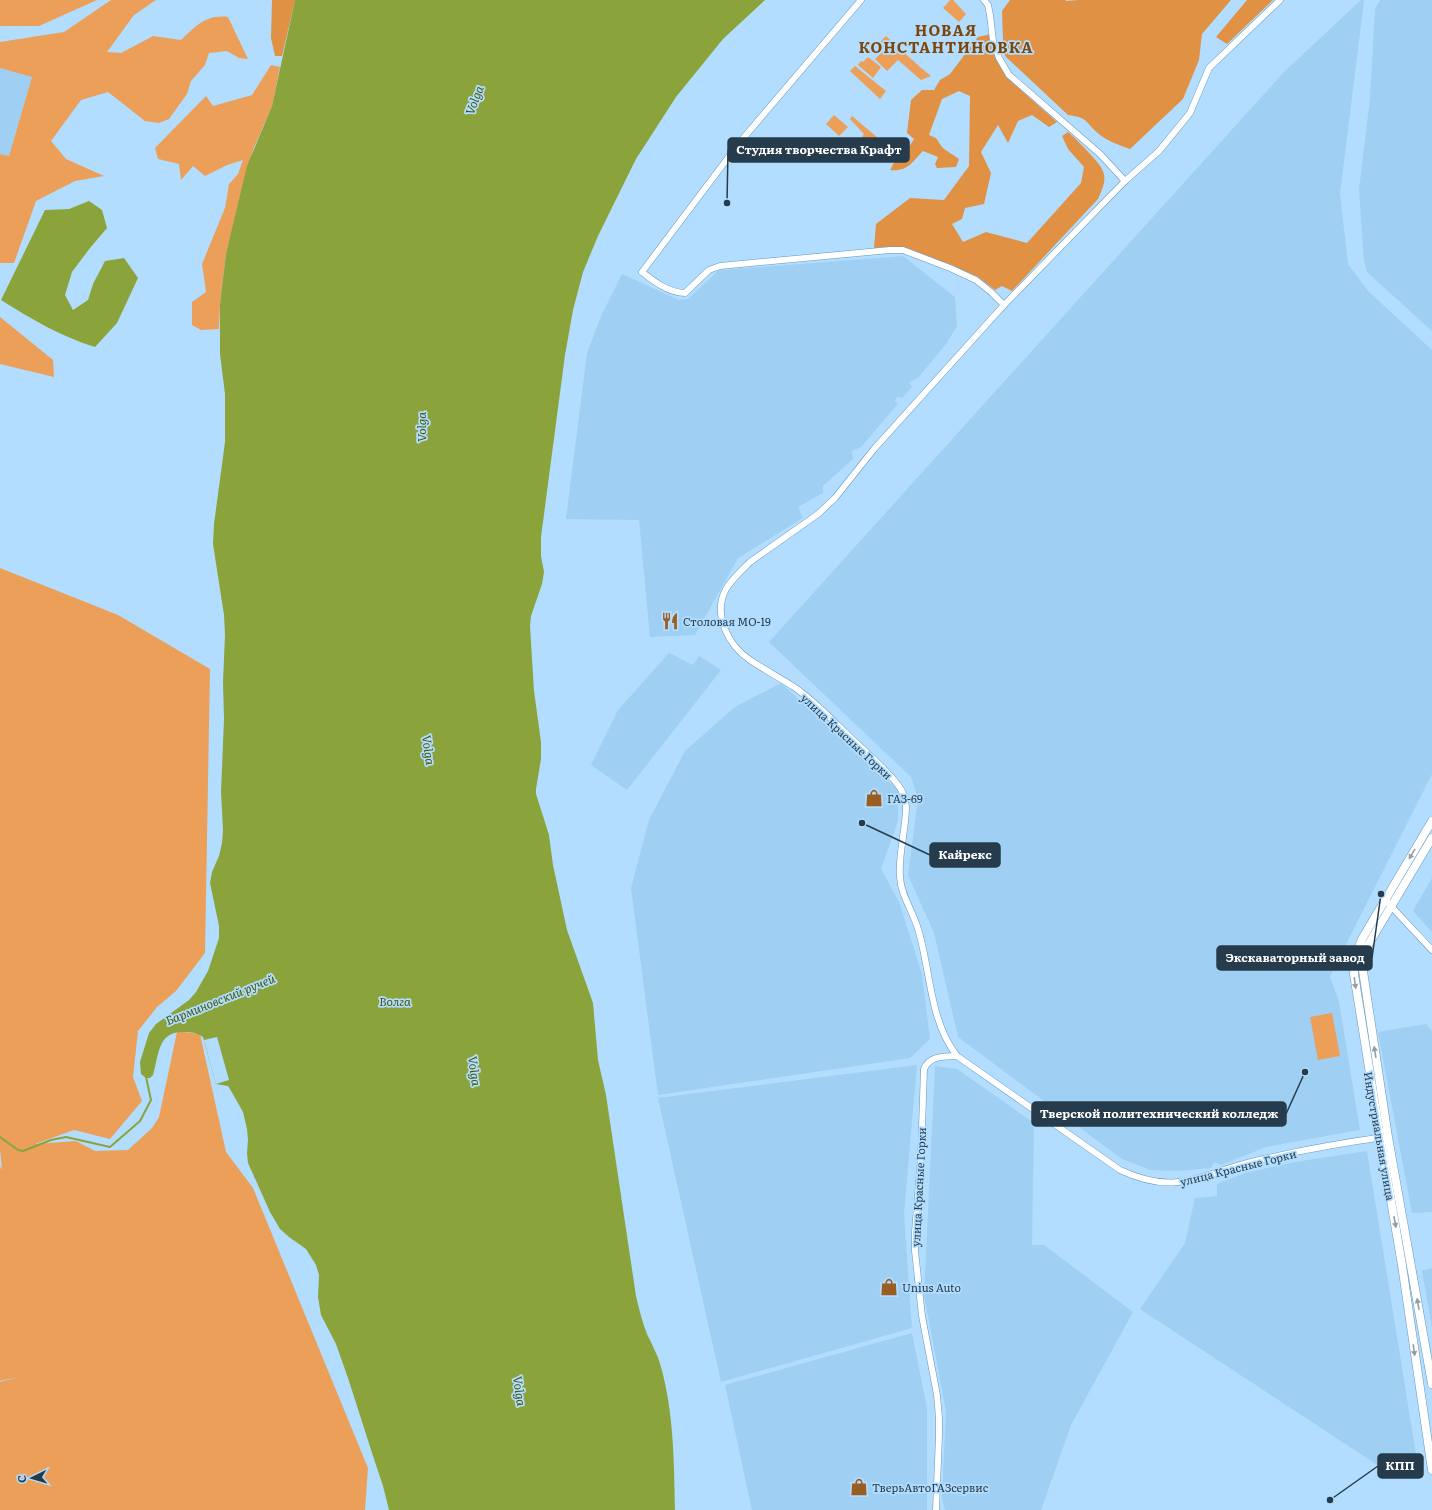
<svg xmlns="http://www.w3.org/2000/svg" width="1432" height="1510" font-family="Literata,serif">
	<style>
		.built { fill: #9fcff3 }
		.green { fill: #eb9f59 }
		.forest { fill: #e19143 }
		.water { fill: #8aa43b }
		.pier { fill: #b2ddfe }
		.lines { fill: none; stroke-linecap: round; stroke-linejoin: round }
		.stream { stroke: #8aa43b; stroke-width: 2 }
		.minor-casing { stroke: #6498bf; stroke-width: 7 }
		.tertiary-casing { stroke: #6498bf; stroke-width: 9 }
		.minor { stroke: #fff; stroke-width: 6 }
		.tertiary { stroke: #fff; stroke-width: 8 }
		.oneway { fill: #929ea6 }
		.labels { text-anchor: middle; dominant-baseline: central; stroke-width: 3.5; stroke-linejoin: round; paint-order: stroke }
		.poi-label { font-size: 11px; fill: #263c4c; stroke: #b2ddfe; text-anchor: start }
		.street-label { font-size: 11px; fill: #263c4c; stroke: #b2ddfe }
		.water-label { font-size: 12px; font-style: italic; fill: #47570a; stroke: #b2ddfe }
		.district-label { font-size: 15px; font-weight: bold; letter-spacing: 1px; fill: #7c4608; stroke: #b2ddfe }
		.leader { fill: none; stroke: #263c4c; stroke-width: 1.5 }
		.callout-dot { fill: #263c4c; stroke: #b2ddfe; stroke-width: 1.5 }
		.callout { fill: #263c4c; stroke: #263c4c; stroke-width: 1.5 }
		.callout-label { font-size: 12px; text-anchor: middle; font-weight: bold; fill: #fff }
	</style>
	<rect width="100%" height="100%" fill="#b2ddfe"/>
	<g class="built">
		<path d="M1361 0H1364L1340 194 1348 264 1368 291 1432 350V774L1330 976 1339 1002 1360 1130 1266 1147 1221 1165 1214 1162 1211 1168 1178 1171 1150 1170 1122 1159 958 1037 934 933 908 875 918 799 911 777 769 642 1283 73Z"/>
		<path d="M1380 0H1432V331L1367 272 1364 261 1359 189 1370 99 1375 9Z"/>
		<path d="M0 68 32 77 9 156 0 154Z"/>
		<path d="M903 256 955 297 957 326 946 344 918 378 909 382 912 387 902 398 897 397 895 401 898 404 861 447 852 451 853 459 823 486V493L798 507 803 518 738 558 695 635 650 637 639 520 566 519 587 353 602 314 622 274 679 300 688 299 718 271 722 270Z"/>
		<path d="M669 653 693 665 699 656 721 670 627 790 591 765 618 710Z"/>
		<path d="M781 683 898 790V821L881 869 899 902 922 974 930 1039 910 1058 658 1095 631 888 649 820 685 751 735 707Z"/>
		<path d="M1432 878V932L1413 911Z"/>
		<path d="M1426 1024 1432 1031V1212L1412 1213 1378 1032Z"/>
		<path d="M917 1065 904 1213 912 1328 721 1382 658 1098Z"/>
		<path d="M935 1066 957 1069 1034 1123 1032 1245H1044L1133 1312 1071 1425 1041 1510H945L942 1498 946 1411 924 1295Z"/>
		<path d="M1367 1151 1418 1467 1388 1472 1140 1309 1185 1243 1195 1198 1217 1196V1184L1245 1173 1295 1162Z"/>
		<path d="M1432 1268V1327L1422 1271Z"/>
		<path d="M912 1333 927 1408V1510H752L725 1385Z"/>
	</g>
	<g class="green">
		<path d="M0 0H97L39 26H0Z"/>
		<path d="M111 0H156L134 15 107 52 121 53 153 36 181 40C196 26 206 14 228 17L248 59 239 58 227 51 209 53 205 65 191 81 187 94 169 119 159 123 145 121 108 92 81 100 51 141 66 159 104 176 75 181 36 201 14 263H0V154L9 156 32 77 0 68V42L64 32Z"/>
		<path d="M950 0H953L966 14 959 22 943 8Z"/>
		<path d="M886 36 920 67 931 76 921 80 898 60 887 71 875 59 885 49 879 43Z"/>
		<path d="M868 57 881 67 873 78 858 65 861 61 863 62Z"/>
		<path d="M271 65 280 67 272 106 253 150 226 254 220 304 219 329 201 330 192 325V302L206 292 202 264 225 208 229 184 238 174 243 160 227 165 205 176 193 166 181 180 179 164 158 159 155 148 206 96 213 106 252 95Z"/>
		<path d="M855 66 886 91 880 99 850 71Z"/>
		<path d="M834 115 848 127 839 136 826 124Z"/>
		<path d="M852 116 891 149 881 161 860 140 864 134 850 119Z"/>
		<path d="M0 317 53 360 54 377 0 364Z"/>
		<path d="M0 568 118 615 210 669 205 953 176 991 157 1007 138 1031 133 1077 142 1101 110 1139 74 1130 35 1144 76 1141 95 1151 128 1150 152 1128 159 1117 177 1032H184L200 1034 226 1152 253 1188 368 1468 365 1510H0V1382L19 1377 0 1381V1166L2 1170 0 1149Z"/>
		<path d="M1332 1013 1340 1056 1318 1060 1310 1017Z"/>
	</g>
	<g class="forest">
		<path d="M272 0H295L282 56H275L271 38Z"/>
		<path d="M1010 0H1066V1L1079 0H1231L1202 34 1199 60 1183 99 1130 149C1119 145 1107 141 1099 134 1084 122 1090 118 1068 115L1005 56 1003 41 1002 11Z"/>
		<path d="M1247 0H1273L1227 44 1216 37Z"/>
		<path d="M991 34 995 57 1006 77 1057 122 1049 127 1032 115 1018 121 1008 143 998 125 981 152 991 173 984 204 965 208 962 219 952 224 963 242 986 232 1027 243 1081 183 1084 167 1068 149 1062 136 1068 132C1076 139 1083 146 1090 154 1107 172 1108 177 1098 199L1012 291 1002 286 995 290 978 277 949 264 905 249 890 247 874 248 876 224 910 198 944 200 969 166 970 96 959 91 942 99 929 135C940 139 936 140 943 148 945 150 955 156 959 159L956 167 937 168 935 164 938 157 923 151C912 162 908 172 890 170L898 155 909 147 914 139 907 133 911 100 922 90H934L940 80 950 74 978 37Z"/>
	</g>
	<g class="water">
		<path d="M295 0H765L723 39 676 97 636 159 598 236 583 272 573 310 565 355 541 537V556L544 572 542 584 531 616 530 626 534 691 541 742V759L536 789V794L549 835 553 865 567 930 593 1003 598 1060 606 1095 636 1296C639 1309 642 1321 647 1334 652 1345 658 1355 661 1367 674 1414 674 1462 675 1510H389L383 1486 373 1456 348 1378 336 1344 321 1315 318 1297 319 1275 316 1265 306 1249 289 1237 280 1229 270 1212 248 1163 247 1153 248 1140 247 1129 243 1112 230 1089 228 1086 216 1084 203 1037C198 1033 191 1032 185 1032 157 1030 159 1056 153 1075L150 1078H146L141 1074 140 1062 149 1033 156 1024 189 1000 196 992 208 971 219 938V926L210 883 212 872 219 856 222 843 223 830 221 792 224 719 223 682 225 635 224 615 213 544 214 524 225 442V394L220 354V304L226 254 247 166 272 106Z"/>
		<path d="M89 201 102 210 107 228 90 248 72 272 65 295 73 310 88 300 93 284 105 261 124 258 138 278 117 323 95 347C62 337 31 319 1 300L45 210 69 209Z"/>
	</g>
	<path class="pier" d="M217 1037 229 1080 216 1084 204 1040Z"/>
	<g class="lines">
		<path class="stream" d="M0 1137 18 1150 23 1151 51 1140 66 1137 110 1147 140 1121 151 1100 146 1077"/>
		<g class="minor-casing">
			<g id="minor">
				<path d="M861 0 740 142 642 272C655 282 669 293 685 293L709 270 720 266 890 250H903L950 268 976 280 991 292 1004 305"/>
				<path d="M984 0 988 5 990 15 993 41 999 58 1009 75 1100 154 1125 181"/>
				<path d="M1280 0 1209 68 1190 113 1159 151 1125 181 1004 305 874 449 835 498 818 514 750 562C742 570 732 579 726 589 712 615 729 646 750 660 765 670 780 678 794 687 816 702 834 722 853 740 868 754 885 768 898 785 903 791 905 799 906 807 906 830 898 854 900 877 901 896 913 911 918 929 931 971 929 1020 957 1056L1120 1170C1178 1197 1200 1174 1255 1161 1297 1151 1341 1143 1384 1137"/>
				<path d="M1388 903 1432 950"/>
				<path d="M936 1510 939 1436V1418L937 1395 922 1316 915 1251V1232L921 1156 924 1069C930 1055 944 1057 957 1056"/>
			</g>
		</g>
		<g class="tertiary-casing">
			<g id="tertiary">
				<path d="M1432 821 1362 939 1355 958 1354 974 1379 1130 1402 1265 1432 1470"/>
				<path d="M1432 838 1368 945 1365 958 1363 971 1388 1137 1432 1384"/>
			</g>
		</g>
		<use href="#minor" class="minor"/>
		<use href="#tertiary" class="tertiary"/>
	</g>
	<defs><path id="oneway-solid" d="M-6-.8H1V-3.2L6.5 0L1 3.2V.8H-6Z"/></defs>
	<g class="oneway">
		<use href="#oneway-solid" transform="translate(1412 854) rotate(121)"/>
		<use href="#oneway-solid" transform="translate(1355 983) rotate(82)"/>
		<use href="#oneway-solid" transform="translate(1375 1052) rotate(-99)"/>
		<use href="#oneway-solid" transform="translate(1395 1222) rotate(80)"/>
		<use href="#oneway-solid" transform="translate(1418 1304) rotate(-100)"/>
		<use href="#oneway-solid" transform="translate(1414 1350) rotate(82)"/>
	</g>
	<defs>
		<g id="restaurant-bare" transform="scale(1.38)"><path d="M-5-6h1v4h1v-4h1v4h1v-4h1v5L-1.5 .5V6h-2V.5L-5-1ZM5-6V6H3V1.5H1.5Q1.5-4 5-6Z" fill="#9b5e21" stroke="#b2ddfe" stroke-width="2.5" paint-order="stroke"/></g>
		<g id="shop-bare" transform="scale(1.38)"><path d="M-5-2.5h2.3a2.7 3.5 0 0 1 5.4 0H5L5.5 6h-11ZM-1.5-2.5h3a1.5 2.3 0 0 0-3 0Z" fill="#9b5e21" stroke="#b2ddfe" stroke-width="2.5" paint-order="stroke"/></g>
	</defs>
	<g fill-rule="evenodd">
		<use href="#restaurant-bare" x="670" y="621"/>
		<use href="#shop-bare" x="874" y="798"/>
		<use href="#shop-bare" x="889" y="1287"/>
		<use href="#shop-bare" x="859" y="1487"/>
	</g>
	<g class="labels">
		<g class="poi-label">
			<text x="683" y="621">Столовая МО-19</text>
			<text x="887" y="798">ГАЗ-69</text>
			<text x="902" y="1287">Unius Auto</text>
			<text x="872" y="1487">ТверьАвтоГАЗсервис</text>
		</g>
		<g class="street-label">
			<text transform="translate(847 736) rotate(43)">улица Красные Горки</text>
			<text transform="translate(1380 1136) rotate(80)">Индустриальная улица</text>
			<text transform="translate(1238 1167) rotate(-14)">улица Красные Горки</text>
			<text transform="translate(918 1187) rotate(-87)">улица Красные Горки</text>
		</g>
		<g class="water-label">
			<text transform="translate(474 100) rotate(-69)">Volga</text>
			<text transform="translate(421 427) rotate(-90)">Volga</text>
			<text transform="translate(429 750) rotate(82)">Volga</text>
			<text transform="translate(220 999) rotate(-22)">Барминовский ручей</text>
			<text x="395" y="1001">Волга</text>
			<text transform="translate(475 1071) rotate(82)">Volga</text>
			<text transform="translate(520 1391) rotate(82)">Volga</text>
		</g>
		<g class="district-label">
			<text x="946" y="29">НОВАЯ<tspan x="946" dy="17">КОНСТАНТИНОВКА</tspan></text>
		</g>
	</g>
	<path class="leader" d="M727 203L728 150M862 823L930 855M1381 894L1372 958M1305 1072L1286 1114M1330 1500L1378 1466"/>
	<g class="callout-dot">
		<circle cx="727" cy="203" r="4"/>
		<circle cx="862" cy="823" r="4"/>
		<circle cx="1381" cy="894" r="4"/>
		<circle cx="1305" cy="1072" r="4"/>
		<circle cx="1330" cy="1500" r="4"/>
	</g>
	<g class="callout">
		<rect x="728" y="138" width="181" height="24" rx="4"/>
		<rect x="930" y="843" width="70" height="24" rx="4"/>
		<rect x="1217" y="946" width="155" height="24" rx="4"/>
		<rect x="1032" y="1102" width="254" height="24" rx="4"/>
		<rect x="1378" y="1454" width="45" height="24" rx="4"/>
	</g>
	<g class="callout-label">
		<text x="819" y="154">Студия творчества Крафт</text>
		<text x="965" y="859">Кайрекс</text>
		<text x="1295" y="962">Экскаваторный завод</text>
		<text x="1159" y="1118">Тверской политехнический колледж</text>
		<text x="1400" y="1470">КПП</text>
	</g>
	<g transform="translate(32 1478) rotate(265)" stroke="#b2ddfe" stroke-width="3" paint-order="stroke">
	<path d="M0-3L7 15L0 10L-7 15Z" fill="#263c4c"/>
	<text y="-6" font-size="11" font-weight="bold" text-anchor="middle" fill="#263c4c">С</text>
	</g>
</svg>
